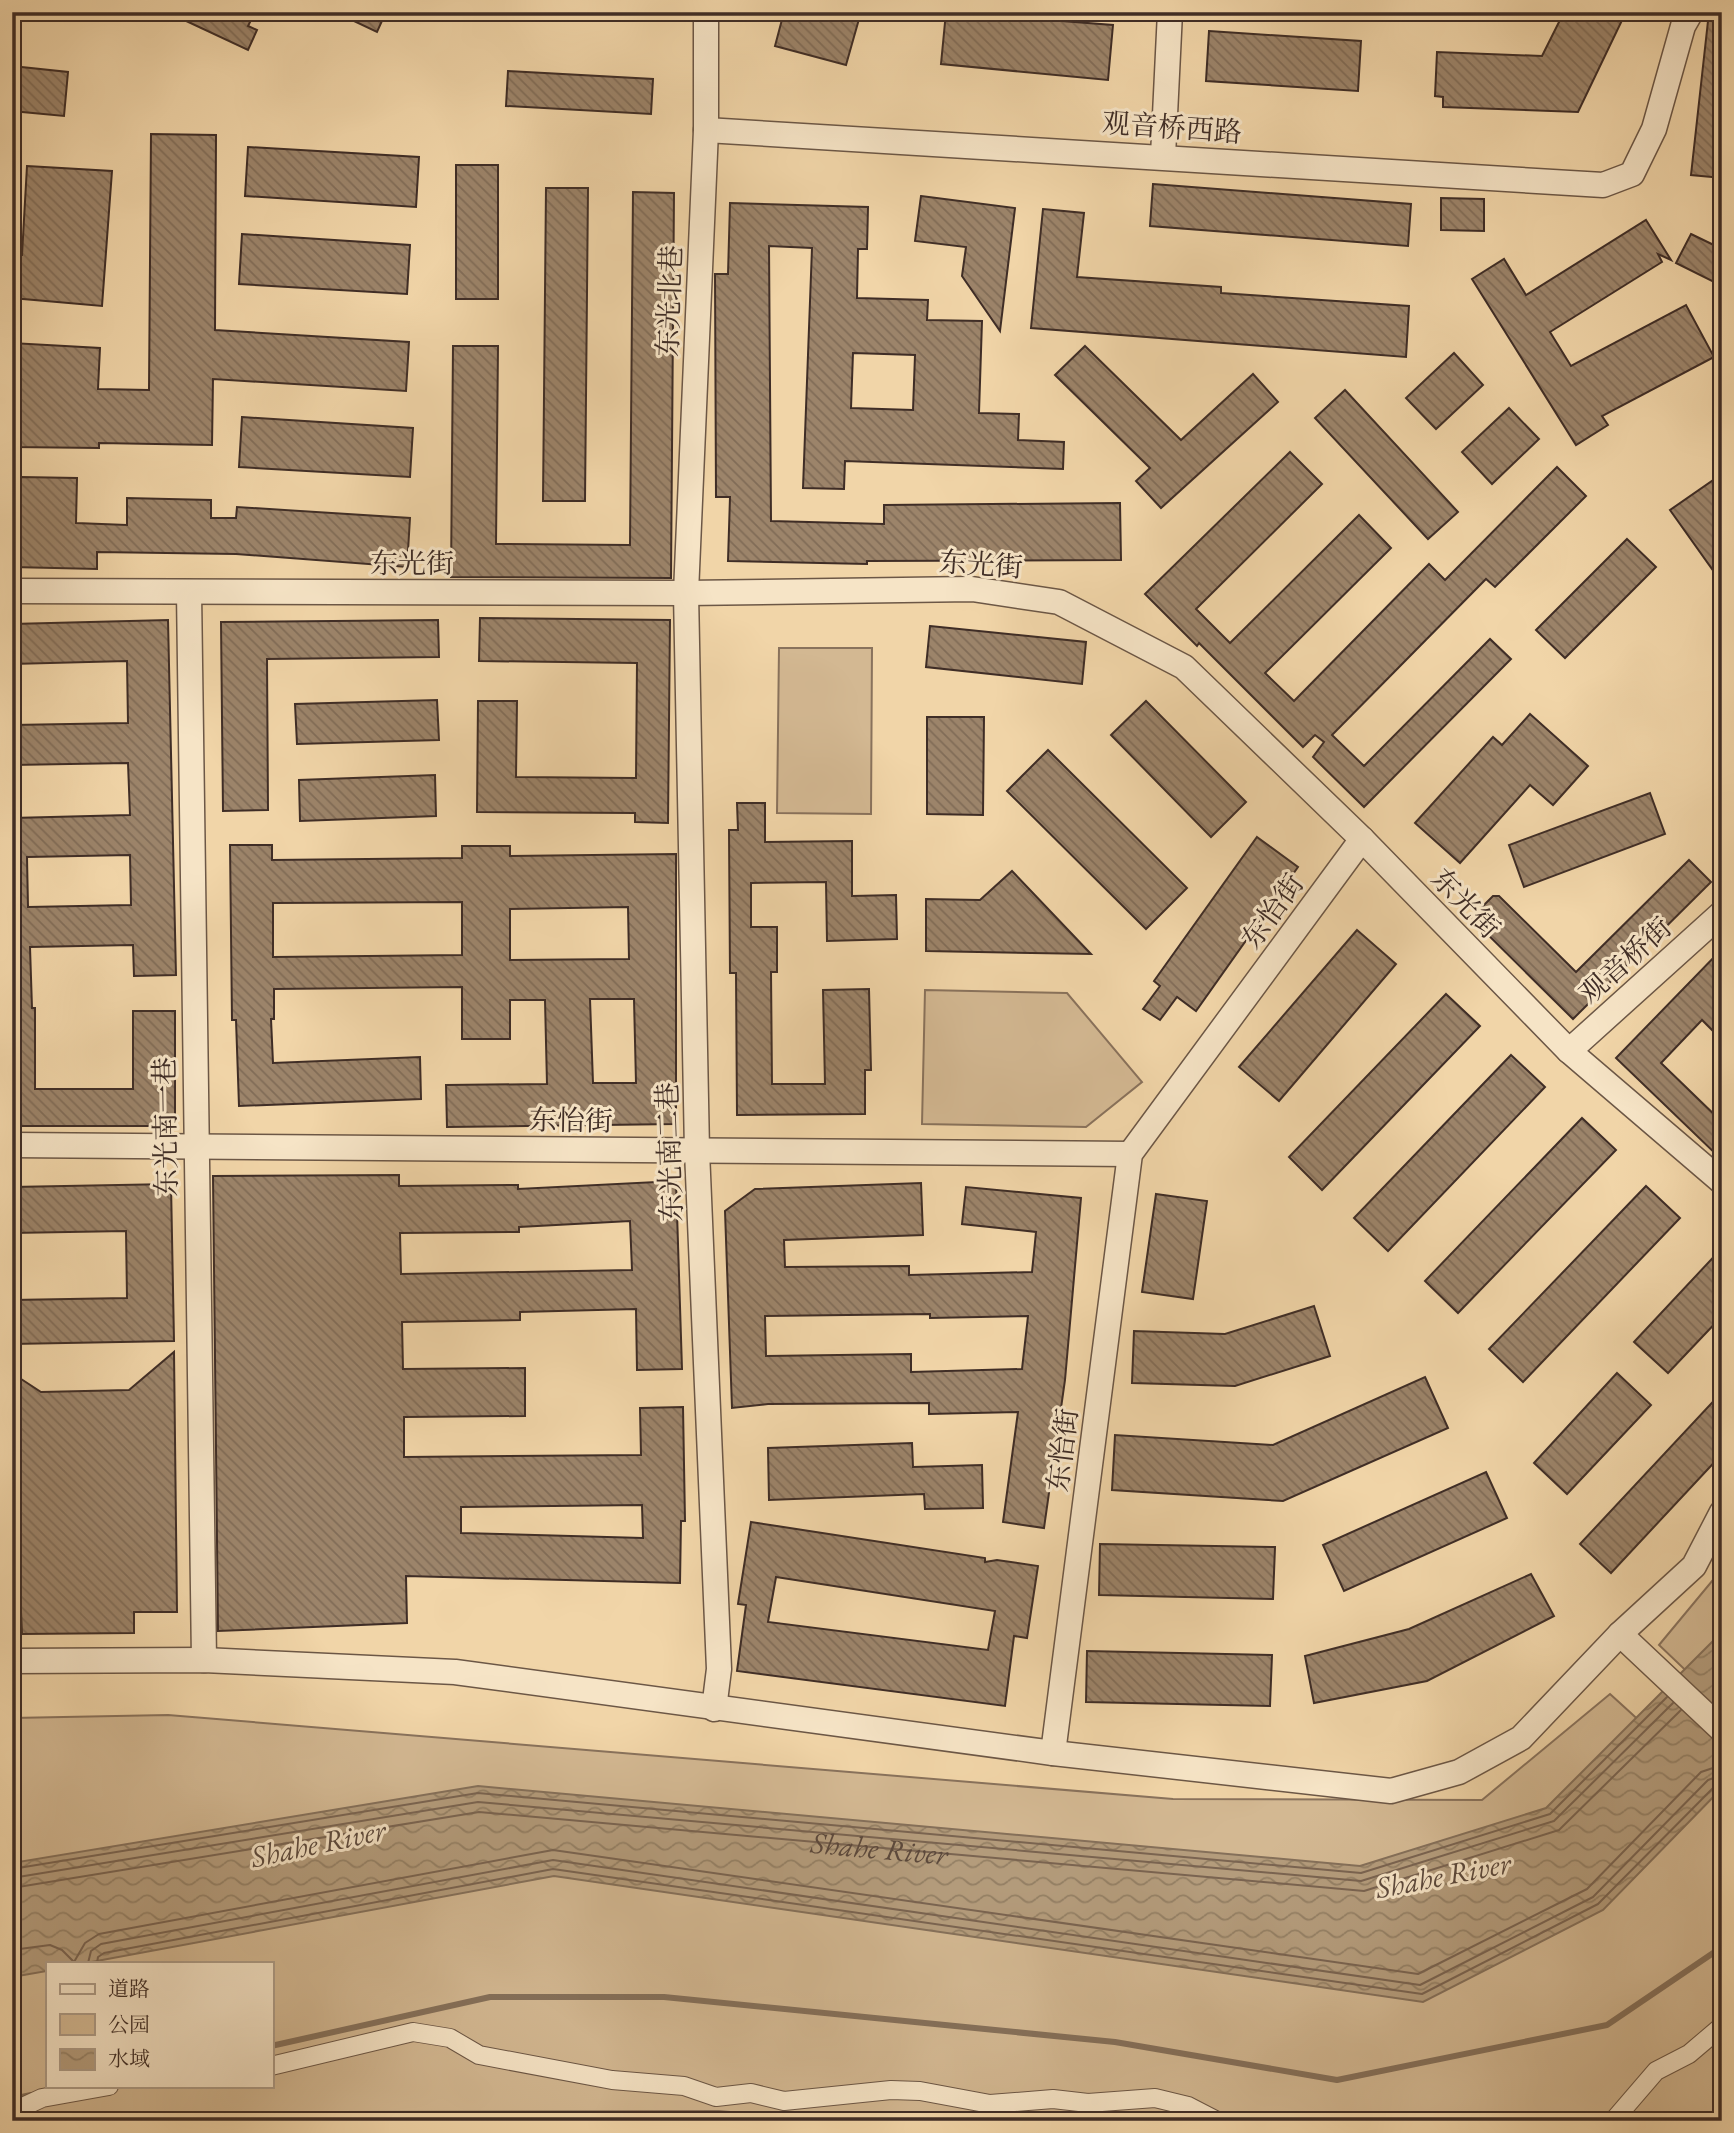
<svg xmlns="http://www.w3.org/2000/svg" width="1734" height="2133" font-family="'EB Garamond','Noto Serif SC',serif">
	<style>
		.park { fill: #d3b892; stroke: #89725c; stroke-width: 2; fill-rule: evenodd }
		.water { fill: url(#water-waves); stroke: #85705a; stroke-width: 2 }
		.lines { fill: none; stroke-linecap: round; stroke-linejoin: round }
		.shore { stroke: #7a6451; stroke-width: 2 }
		.stream { stroke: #85705a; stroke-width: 6 }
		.building { fill: url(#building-back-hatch); stroke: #3f2d26; stroke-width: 2; fill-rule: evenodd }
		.pedestrian-casing { stroke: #6c5746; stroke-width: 20 }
		.minor-casing { stroke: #6c5746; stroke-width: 27 }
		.pedestrian { stroke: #f6e4c6; stroke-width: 18 }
		.minor { stroke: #f6e4c6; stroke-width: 24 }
		.labels { text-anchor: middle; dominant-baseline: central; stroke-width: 6; stroke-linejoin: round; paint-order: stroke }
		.street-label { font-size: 28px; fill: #3f2d26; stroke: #f6e4c6 }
		.water-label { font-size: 30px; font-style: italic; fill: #5c493c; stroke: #f6e4c6 }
	</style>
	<defs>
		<pattern id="water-waves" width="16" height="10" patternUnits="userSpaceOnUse" patternTransform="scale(1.75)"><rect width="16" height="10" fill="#b49c7c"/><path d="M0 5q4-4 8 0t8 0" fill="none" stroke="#948065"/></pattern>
		<pattern id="building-back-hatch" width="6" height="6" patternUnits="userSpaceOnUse" patternTransform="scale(1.75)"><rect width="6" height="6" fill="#9c846a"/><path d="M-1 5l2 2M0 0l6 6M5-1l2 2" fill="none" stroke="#816c57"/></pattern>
	</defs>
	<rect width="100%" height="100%" fill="#f1d5a8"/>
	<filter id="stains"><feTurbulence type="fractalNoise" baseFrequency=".00286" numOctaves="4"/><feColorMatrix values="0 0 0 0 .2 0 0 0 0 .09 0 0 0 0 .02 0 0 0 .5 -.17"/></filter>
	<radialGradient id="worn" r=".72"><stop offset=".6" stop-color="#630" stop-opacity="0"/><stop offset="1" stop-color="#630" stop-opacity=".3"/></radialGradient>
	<g class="park">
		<path d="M779 648H872L871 814 777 813Z"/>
		<path d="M925 990 1067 993 1142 1082 1086 1127 922 1124Z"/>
		<path d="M1722 1569V1705L1659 1645Z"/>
		<path d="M1610 1694 1722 1796V2121H830L719 2111 340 2112 304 2121H12V1718L168 1715 1173 1799 1482 1800ZM47 1963H271V2086H47Z"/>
	</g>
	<path class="water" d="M1722 1632V1788L1603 1910 1423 2002 554 1876 86 1963H47V1971L12 1977V1863L478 1786 1360 1866 1546 1808Z"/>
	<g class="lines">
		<g class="shore">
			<path d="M12 1869 478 1793 1361 1873 1550 1814 1667 1697"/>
			<path d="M12 1878 478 1802 1361 1881 1554 1821 1673 1703"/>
			<path id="s1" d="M12 1888 479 1812 1364 1891 1559 1830 1681 1710"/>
			<path d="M12 1950 50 1945 62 1950 74 1962 85 1943 99 1934 553 1850 1418 1974 1587 1889 1701 1772 1722 1765"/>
			<path d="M88 1963 91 1951 101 1944 553 1860 1420 1985 1593 1897 1708 1780 1722 1775"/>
			<path d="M97 1963 98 1957 104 1953 553 1869 1422 1994 1598 1904 1714 1787 1722 1784"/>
		</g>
		<g class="stream">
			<path d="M271 2046 490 1997H664L1115 2042 1337 2080 1607 2025 1722 1947"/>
			<path d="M12 2099 31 2095"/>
		</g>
	</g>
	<g class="building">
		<path d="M167 12H255L248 26 257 30 248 50Z"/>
		<path d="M335 12H386L377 32Z"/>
		<path d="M784 12H861L846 65 775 46Z"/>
		<path d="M946 12 1113 25 1108 80 941 64Z"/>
		<path d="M1564 12H1626L1578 112 1443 107V97L1435 96 1437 52 1542 56Z"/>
		<path d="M1709 12H1722V178L1691 175Z"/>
		<path d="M1209 31 1361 41 1358 91 1206 81Z"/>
		<path d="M12 66 68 72 64 116 12 111Z"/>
		<path d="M508 71 653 79 651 114 506 106Z"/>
		<path d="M151 134 216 135 215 330 409 342 406 391 213 379 212 445 99 443V448L12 447V343L100 348 98 389 149 390Z"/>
		<path d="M248 147 419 157 416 207 245 196Z"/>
		<rect x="456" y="165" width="42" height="134"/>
		<path d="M27 166 112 171 102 306 12 298V254L22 255Z"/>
		<path d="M1153 184 1411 204 1408 246 1150 226Z"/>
		<path d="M546 188H588L585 501H543Z"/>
		<path d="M633 192 674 193 671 578 451 577 453 346H498L496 544 630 545Z"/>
		<path d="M921 196 1015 208 1000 331 962 276 966 247 915 241Z"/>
		<path d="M1441 198 1484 199V231L1441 230Z"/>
		<path d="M730 203 868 207 867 249H858L857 298 928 300 927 320 982 321 979 413 1019 414 1018 440 1064 442 1063 469 845 461 844 489 803 488 812 248 769 246 771 521 884 524V505L1120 503 1121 560 867 561V564L728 561 730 497H716L715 274H728ZM853 353 915 355 913 410 851 408Z"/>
		<path d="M1043 209 1084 213 1077 277 1221 287V293L1409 306 1406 357 1031 328Z"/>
		<path d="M1646 220 1671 260 1658 254 1662 262 1550 332 1571 366 1686 305 1714 357 1602 416 1608 425 1576 445 1472 279 1504 259 1526 295Z"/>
		<path d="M242 234 410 245 407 294 239 284Z"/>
		<path d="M1691 234 1722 249V286L1676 263Z"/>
		<path d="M1085 346 1181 440 1253 374 1278 402 1161 508 1136 481 1150 468 1055 375Z"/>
		<path d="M1454 353 1483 385 1436 429 1406 398Z"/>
		<path d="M1345 390 1458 512 1428 539 1315 418Z"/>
		<path d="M1509 408 1539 439 1492 484 1462 452Z"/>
		<path d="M242 417 413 428 410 477 239 467Z"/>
		<path d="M1290 452 1322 484 1196 609 1230 643 1359 515 1391 548 1265 673 1294 701 1429 564 1445 580 1557 467 1586 496 1495 587 1486 579 1332 735 1364 766 1490 639 1511 659 1364 807 1313 757 1324 742 1315 735 1303 747 1199 643 1197 646 1145 594Z"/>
		<path d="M1722 474V583L1670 510Z"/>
		<path d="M21 477 77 478 76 523 127 525V498L211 500V518H236L237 507 410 518 407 567 236 554 97 552V569L12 567V522L20 523Z"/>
		<path d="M1627 539 1656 567 1565 658 1536 630Z"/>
		<path d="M480 618 670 620 668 823 635 822V813L477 812 478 701H517L516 777 636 778 637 663 479 661Z"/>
		<path d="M168 620 176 975 134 976 133 945 30 947 32 1008H35V1089H133V1011H175V1126H12V818L130 815 128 763 12 765V725L128 723 127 661 12 664V624ZM130 855 131 905 28 907 27 857Z"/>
		<path d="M438 620 439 657 267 659 268 810 223 811 221 622Z"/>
		<path d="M930 626 1086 642 1082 684 926 667Z"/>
		<path d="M437 700 439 740 297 744 295 704Z"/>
		<path d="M1146 701 1246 802 1211 837 1111 735Z"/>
		<path d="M1530 714 1588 766 1553 805 1530 785 1460 863 1415 823 1493 737 1502 745Z"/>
		<path d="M927 717H984L983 815 927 814Z"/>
		<path d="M1048 750 1187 888 1146 929 1007 791Z"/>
		<path d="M435 775 436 816 300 821 299 780Z"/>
		<path d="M1650 793 1665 834 1524 887 1509 845Z"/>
		<path d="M737 803H765V842L852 841V896L896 895 897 939 827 941 826 882 751 883V927H777V972H771L772 1084H825L823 990 869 989 871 1070H865V1114L737 1115 736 973H730L729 830H738Z"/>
		<path d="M1257 837 1298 867 1196 1011 1177 997 1160 1020 1143 1009 1160 986 1154 981Z"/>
		<path d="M230 845H272V860L462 858V846H510V856L676 854V1124L447 1127 446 1085 547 1084 545 1000H510V1039H462V987L274 989V1019H271L273 1063 420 1057 421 1099 239 1106 236 1020H232ZM462 902V955L273 957V903ZM628 907 629 959 510 960V909ZM590 999H634L636 1083H593Z"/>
		<path d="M1689 860 1711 882 1573 1019 1471 918 1493 896H1499L1576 972Z"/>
		<path d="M1012 871 1091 954 926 951V899L980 900Z"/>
		<path d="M1357 930 1396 964 1279 1101 1239 1067Z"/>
		<path d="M1722 949V1040L1702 1020 1661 1063 1722 1122V1160L1616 1058Z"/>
		<path d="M1446 994 1480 1026 1322 1190 1289 1157Z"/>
		<path d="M1511 1055 1545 1087 1388 1251 1354 1218Z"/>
		<path d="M1582 1118 1616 1150 1458 1313 1425 1281Z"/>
		<path d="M399 1175V1186L518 1185V1189L676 1181 682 1369 637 1370 636 1309 520 1312V1320L402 1322 403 1369 525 1368V1416L404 1417V1457L641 1455 640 1408 683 1407 685 1521H681L680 1583 406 1576 407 1623 218 1631 213 1176ZM630 1221 632 1270 401 1274 400 1233 519 1232V1227ZM642 1505 643 1538 461 1533V1507Z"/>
		<path d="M921 1183 923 1235 784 1240 785 1267 909 1266V1275L1032 1272 1036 1232 962 1224 966 1187 1081 1198 1065 1380 1044 1528 1003 1522 1018 1412 929 1414V1403L768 1404 732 1408 725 1211 755 1189ZM930 1314V1318L1028 1316 1022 1369 911 1372V1354L766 1356 765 1316Z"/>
		<path d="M171 1184 174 1341 12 1344V1300L127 1298 126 1231 12 1233V1187Z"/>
		<path d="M1646 1186 1680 1218 1523 1382 1489 1349Z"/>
		<path d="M1156 1194 1207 1201 1193 1299 1142 1292Z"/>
		<path d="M1722 1248V1316L1668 1373 1634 1342Z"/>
		<path d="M1314 1306 1330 1356 1235 1386 1132 1383 1134 1331 1225 1334Z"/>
		<path d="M174 1352 177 1612H134V1633L22 1634 21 1612H12V1373L41 1392 129 1390Z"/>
		<path d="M1617 1373 1651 1405 1567 1494 1534 1463Z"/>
		<path d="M1425 1377 1448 1428 1283 1501 1112 1490 1115 1435 1273 1445Z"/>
		<path d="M1722 1392V1454L1611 1573 1580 1544Z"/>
		<path d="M912 1443 913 1467 982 1465 983 1508 925 1509 924 1494 769 1500 768 1448Z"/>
		<path d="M1486 1472 1507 1518 1344 1591 1323 1545Z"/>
		<path d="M751 1522 985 1558V1562L997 1560 1038 1566 1027 1638 1014 1636 1005 1706 737 1671 746 1605 738 1604ZM776 1577 995 1611 988 1650 768 1622Z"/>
		<path d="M1100 1544 1275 1547 1273 1599 1099 1595Z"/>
		<path d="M1531 1574 1554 1616 1427 1681 1314 1703 1305 1656 1409 1629Z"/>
		<path d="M1087 1651 1272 1655 1270 1706 1086 1702Z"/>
	</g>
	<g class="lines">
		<g class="pedestrian-casing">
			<g id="pedestrian">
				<path d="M271 2066 413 2032 450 2038 479 2055 612 2080 684 2086 716 2097 751 2093 784 2101 891 2090 920 2091 990 2104 1053 2099 1088 2103 1155 2098 1188 2106 1217 2121"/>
				<path d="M12 2112 42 2098 109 2086"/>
				<path d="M1613 2121 1656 2071 1689 2054 1722 2026"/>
			</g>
		</g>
		<g class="minor-casing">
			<g id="minor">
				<path d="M706 12V130L686 593 697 1151 719 1669 714 1709"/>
				<path d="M706 130 1603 185 1632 174 1654 129 1683 26 1691 12"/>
				<path d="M1163 156 1170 12"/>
				<path d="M12 591 686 593 972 589 1059 602 1184 667 1362 839 1569 1051 1722 1182"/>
				<path d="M189 592 204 1660"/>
				<path d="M1569 1051 1722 913"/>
				<path d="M12 1145 1130 1154"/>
				<path d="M1620 1634 1722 1730"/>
				<path d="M12 1661 204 1660 455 1672 1053 1753 1391 1791 1459 1772 1521 1738 1620 1634 1694 1566 1722 1512"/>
				<path d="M1053 1753 1130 1154 1362 839"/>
			</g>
		</g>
		<use href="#pedestrian" class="pedestrian"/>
		<use href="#minor" class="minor"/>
	</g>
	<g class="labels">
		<g class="street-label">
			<text transform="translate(1172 127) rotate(4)">观音桥西路</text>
			<text transform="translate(669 301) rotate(-88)">东光北巷</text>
			<text x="412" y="563">东光街</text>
			<text transform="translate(981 564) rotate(4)">东光街</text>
			<text transform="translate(1466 903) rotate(46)">东光街</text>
			<text transform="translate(1272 911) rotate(-54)">东怡街</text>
			<text transform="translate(1625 960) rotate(-42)">观音桥街</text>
			<text transform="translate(571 1120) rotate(1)">东怡街</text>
			<text transform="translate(165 1127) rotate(-91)">东光南一巷</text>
			<text transform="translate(669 1152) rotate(-92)">东光南二巷</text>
			<text transform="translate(1062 1450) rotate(-83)">东怡街</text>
		</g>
		<g class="water-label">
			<text transform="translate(318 1843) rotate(-12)">Shahe River</text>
			<text stroke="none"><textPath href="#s1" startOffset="875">Shahe River</textPath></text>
			<text transform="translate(1443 1875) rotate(-11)">Shahe River</text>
		</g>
	</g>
	<rect width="1734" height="2133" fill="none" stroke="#f1d5a8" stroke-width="42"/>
	<rect x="14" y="14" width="1706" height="2105" fill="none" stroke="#3f2d26" stroke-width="3.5"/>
	<rect x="21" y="21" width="1692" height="2091" fill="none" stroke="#3f2d26" stroke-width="2"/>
	<rect x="46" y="1962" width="228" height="126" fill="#f6e4c6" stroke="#ad9b86" stroke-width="2"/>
	<rect x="60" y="1984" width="35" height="10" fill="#f6e4c6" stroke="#ad9b86" stroke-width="2"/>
	<text x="108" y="1996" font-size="21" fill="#3f2d26">道路</text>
	<rect x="60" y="2014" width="35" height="21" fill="#d3b892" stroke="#ad9b86" stroke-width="2"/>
	<text x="108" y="2032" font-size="21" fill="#3f2d26">公园</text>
	<rect x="60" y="2049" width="35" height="21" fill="url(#water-waves)" stroke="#ad9b86" stroke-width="2"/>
	<text x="108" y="2066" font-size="21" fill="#3f2d26">水域</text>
	<rect width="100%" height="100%" filter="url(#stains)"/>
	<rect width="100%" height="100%" fill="url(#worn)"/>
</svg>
